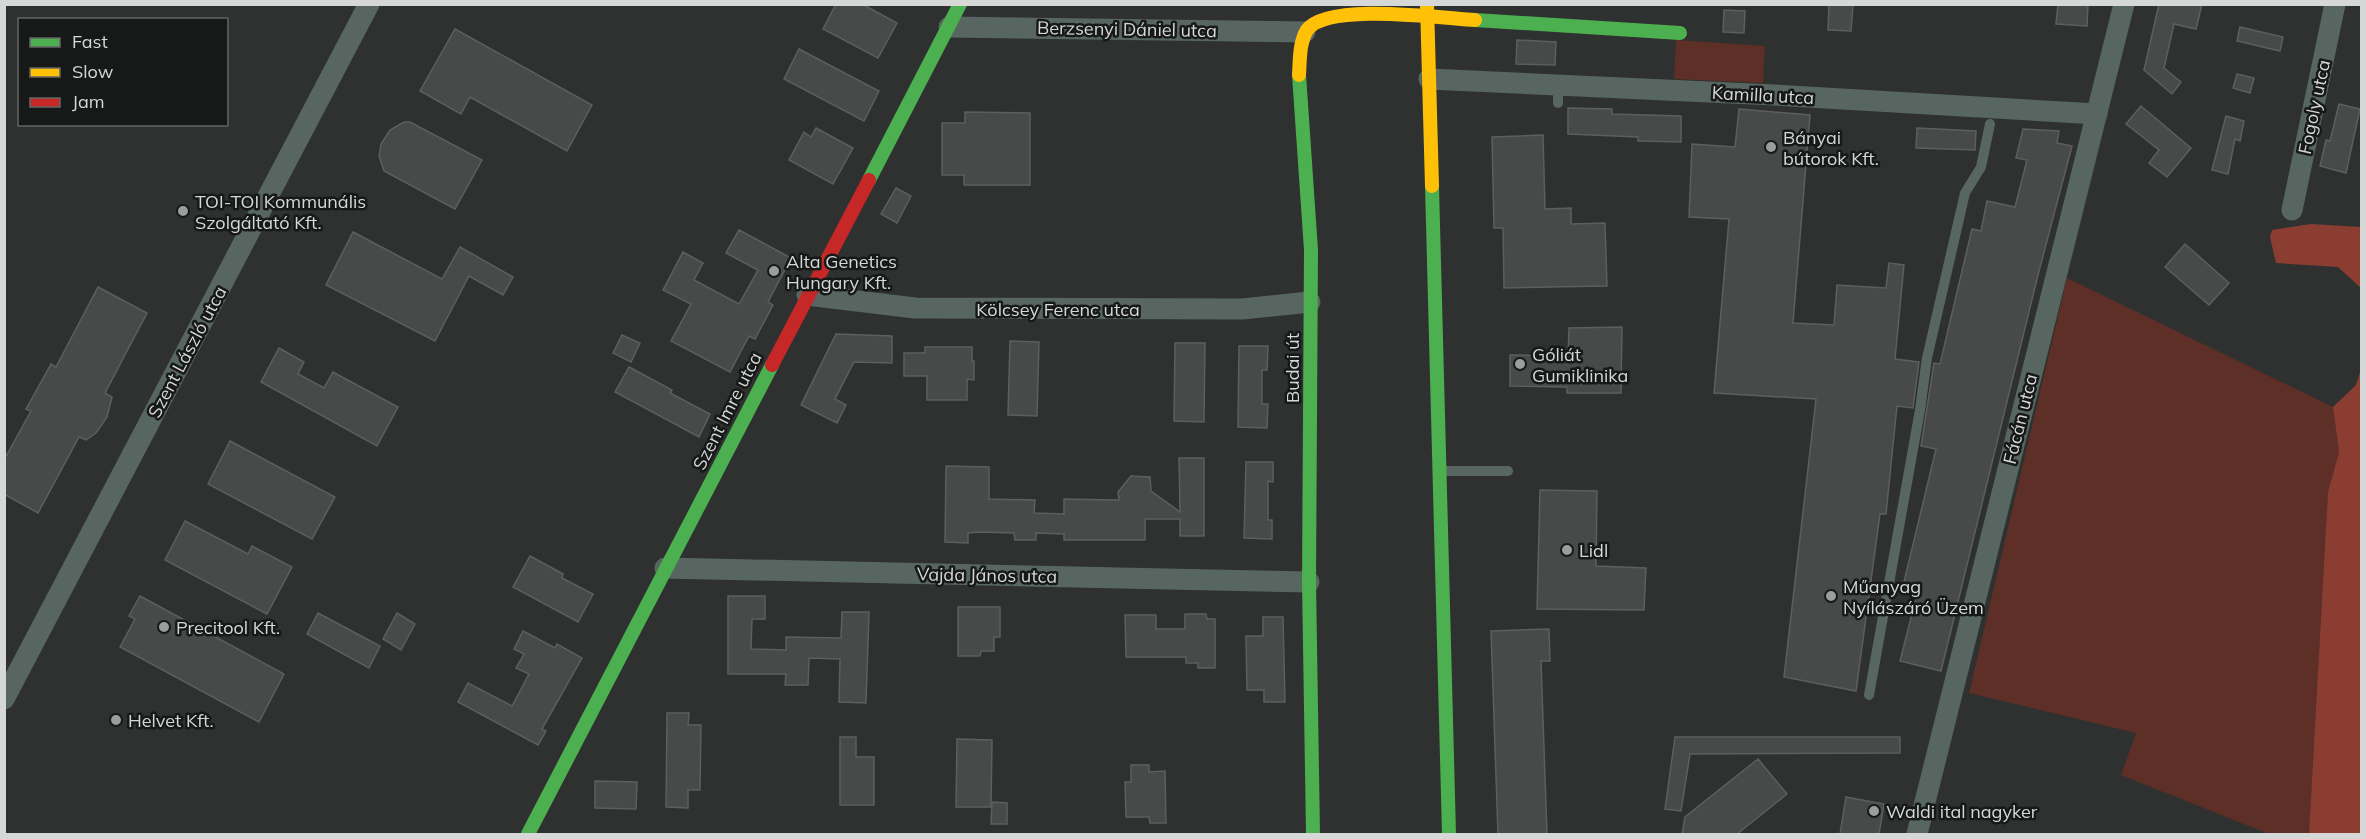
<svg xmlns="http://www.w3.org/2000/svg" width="2366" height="839" font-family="Mulish,sans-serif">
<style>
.green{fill:#5e2f27}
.forest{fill:#8b3d31}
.building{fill:#474a49;stroke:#5d5f5f;stroke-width:1.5}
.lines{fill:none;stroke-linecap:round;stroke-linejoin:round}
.lane{stroke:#586661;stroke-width:10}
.street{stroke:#586661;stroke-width:21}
.fast{stroke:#4caf50;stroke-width:14}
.slow{stroke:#ffc107;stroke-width:14}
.jam{stroke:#c62828;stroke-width:14}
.poi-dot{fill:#9b9e9d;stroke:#171918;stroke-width:2}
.labels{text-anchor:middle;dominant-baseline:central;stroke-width:5;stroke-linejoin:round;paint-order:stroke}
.street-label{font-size:18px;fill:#d5d8d7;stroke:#171918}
.poi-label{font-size:18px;fill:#d5d8d7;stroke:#171918;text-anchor:start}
</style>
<rect width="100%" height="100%" fill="#2e3130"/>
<g class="green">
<polygon points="1676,40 1765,46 1763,83 1674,79"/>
<polygon points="2067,278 2333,407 2339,452 2328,492 2309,834 2269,834 2121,775 2136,733 1969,693"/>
</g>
<g class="forest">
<polygon points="2311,224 2361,227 2361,288 2338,267 2276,263 2270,237 2272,230"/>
<polygon points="2361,369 2361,834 2309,834 2328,492 2339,452 2333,407 2356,385"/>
</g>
<g class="building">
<polygon points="836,4 862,4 897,23 878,58 823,29"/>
<polygon points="1829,4 1853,4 1851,31 1828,30"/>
<polygon points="2058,4 2088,4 2087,26 2056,24"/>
<polygon points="2159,4 2202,4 2196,29 2174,24 2164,68 2181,82 2172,94 2144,70"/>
<polygon points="1724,10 1745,11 1744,33 1723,32"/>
<polygon points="2240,27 2283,37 2280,51 2237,41"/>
<polygon points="455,29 592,105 567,151 470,97 461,114 420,91"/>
<polygon points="1517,40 1556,42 1555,65 1516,64"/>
<polygon points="799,49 879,91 864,121 784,79"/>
<polygon points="2237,74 2254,78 2250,93 2233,88"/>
<polygon points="2339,104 2360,109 2346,173 2320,166 2326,140 2330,141"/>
<polygon points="2141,106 2191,148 2167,177 2149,163 2159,150 2126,124"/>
<polygon points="1568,108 1612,109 1612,114 1681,116 1681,142 1638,141 1638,137 1568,134"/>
<polygon points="1739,109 1810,115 1793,323 1834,325 1837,285 1886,288 1889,263 1904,265 1895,359 1919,362 1913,408 1897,406 1886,514 1880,514 1856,691 1784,677 1816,399 1714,393 1729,219 1689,217 1692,144 1735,147"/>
<polygon points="965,112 1030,113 1030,185 964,185 964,175 942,175 942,123 965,123"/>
<polygon points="2226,116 2244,121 2240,141 2235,139 2228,174 2212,170"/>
<polygon points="404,122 410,122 482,160 455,209 384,171 379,156 381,144 390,130"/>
<polygon points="816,128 853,148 833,184 789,160 804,132 811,137"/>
<polygon points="1917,128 1976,131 1975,150 1916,148"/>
<polygon points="2023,129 2059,131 2057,143 2072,146 2038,275 1941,671 1900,661 1917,594 1902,590 1936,449 1921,446 1934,363 1940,364 1972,229 1981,231 1987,201 2015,207 2027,160 2016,158"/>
<polygon points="1543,135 1545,209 1571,208 1571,224 1605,223 1607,286 1504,288 1503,228 1494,228 1492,137"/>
<polygon points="896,188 911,196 897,223 881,214"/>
<polygon points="739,230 791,258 768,302 773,305 755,339 749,336 730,372 671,341 691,304 663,290 683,252 703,263 694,280 739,304 758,270 726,253"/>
<polygon points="353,232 442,279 460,247 513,277 503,295 469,276 435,341 326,285"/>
<polygon points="2185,244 2229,283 2209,305 2165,267"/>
<polygon points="98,287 147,313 105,393 112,397 107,417 96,433 86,440 79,437 38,513 4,494 4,460 31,411 26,409 51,364 56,367"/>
<polygon points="1622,327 1621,393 1567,393 1567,387 1510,386 1510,355 1568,356 1569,328"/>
<polygon points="836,334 892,336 892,363 854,362 835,399 846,405 837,423 801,405"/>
<polygon points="622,335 640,343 631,362 613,353"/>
<polygon points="1010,341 1039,342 1037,416 1008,415"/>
<polygon points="1175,343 1205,343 1204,422 1174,421"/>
<polygon points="1239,346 1268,346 1267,370 1262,370 1262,404 1268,404 1267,428 1238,427"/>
<polygon points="925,347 972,347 972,361 974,361 974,380 967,379 967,400 927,400 927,376 904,376 904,353 925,353"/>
<polygon points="279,348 304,362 298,374 324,388 333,372 398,407 377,446 261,382"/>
<polygon points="629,367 672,390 670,393 710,414 699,437 615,392"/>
<polygon points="230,441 335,497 312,539 208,484"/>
<polygon points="1179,458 1204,458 1204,536 1180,536 1180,519 1145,519 1145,540 1064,540 1064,534 1036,533 1036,540 1015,540 1014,533 981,532 968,533 968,543 945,542 946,466 989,467 989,499 1035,500 1034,513 1064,514 1064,499 1119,500 1118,492 1131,476 1150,477 1151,491 1180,512"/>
<polygon points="1246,462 1273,462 1273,482 1268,481 1268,520 1272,520 1272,539 1244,538"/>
<polygon points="1540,490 1597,491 1596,566 1646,568 1644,610 1537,609"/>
<polygon points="185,521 248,554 252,546 292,567 267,614 165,560"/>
<polygon points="530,556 563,574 562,578 593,594 578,622 513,587"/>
<polygon points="140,596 284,674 259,722 120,647 135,619 129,616"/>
<polygon points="728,596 765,596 765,619 752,619 751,649 786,650 786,637 841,638 842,612 869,612 866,703 839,702 840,659 809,658 808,685 785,685 786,674 728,674"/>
<polygon points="958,607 1000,607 1000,637 994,637 994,651 981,651 980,656 958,656"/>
<polygon points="318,613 380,646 369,668 307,634"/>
<polygon points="397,613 415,624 401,650 383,639"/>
<polygon points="1185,614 1206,614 1207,619 1215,619 1215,668 1198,668 1198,663 1186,663 1186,657 1126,657 1125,615 1156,615 1156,629 1185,629"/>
<polygon points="1263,617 1283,617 1285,702 1264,702 1264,690 1247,690 1246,636 1263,636"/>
<polygon points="1549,629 1550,661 1541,661 1547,834 1498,834 1491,631"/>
<polygon points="523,631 555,648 557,644 582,658 542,729 546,731 538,745 458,702 468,683 512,706 529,674 516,668 524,654 514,649"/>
<polygon points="667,713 689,713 688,725 701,725 700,790 688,790 688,808 666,807"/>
<polygon points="840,737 856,737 856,757 874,757 874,805 840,805"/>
<polygon points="1675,737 1900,737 1900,753 1690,754 1681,811 1665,809"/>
<polygon points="957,739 992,740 991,807 956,807"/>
<polygon points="1758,759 1787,794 1737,834 1682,834 1685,817"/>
<polygon points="1131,765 1149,765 1149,772 1165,771 1166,823 1150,823 1149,817 1126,817 1125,782 1131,782"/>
<polygon points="595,781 637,782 636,809 595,808"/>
<polygon points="1846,797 1884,804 1879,834 1840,834"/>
<polygon points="992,802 1007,803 1007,824 991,824"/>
</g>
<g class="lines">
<g class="lane">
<polyline points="1558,103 1558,85"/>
<polyline points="1442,471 1508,471"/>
<polyline points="1869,695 1920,410 1927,358 1965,193 1981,167 1990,124"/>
</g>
<g class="street">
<polyline points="949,27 1305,32"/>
<polyline points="1429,79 1774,95 2097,114"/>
<polyline points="2292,210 2335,4"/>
<polyline points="807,295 915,308 1242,309 1310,302"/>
<polyline points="665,568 1309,582"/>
<polyline points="4,699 369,4"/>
<polyline points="1917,834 2124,4"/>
</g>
<g class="fast">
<polyline points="1475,20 1680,33"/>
<polyline points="1299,75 1311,250 1309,582 1313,834"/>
<polyline points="869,180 960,4"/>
<polyline points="1432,186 1449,834"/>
<polyline points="528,834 772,365"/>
</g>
<g class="slow">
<polyline points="1427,4 1432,186"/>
<path d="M 1299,75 C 1300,61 1299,43 1307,30 C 1327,2 1441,18 1475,20"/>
</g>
<polyline class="jam" points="772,365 869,180"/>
</g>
<g class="poi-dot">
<circle cx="1771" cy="147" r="6"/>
<circle cx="183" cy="211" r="6"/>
<circle cx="774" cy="271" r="6"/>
<circle cx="1520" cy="364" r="6"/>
<circle cx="1567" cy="550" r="6"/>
<circle cx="1831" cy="596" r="6"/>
<circle cx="164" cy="627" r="6"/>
<circle cx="116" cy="720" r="6"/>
<circle cx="1874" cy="811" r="6"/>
</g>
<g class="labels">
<g class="street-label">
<text transform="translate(1127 29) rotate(1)">Berzsenyi Dániel utca</text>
<text transform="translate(1763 95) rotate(3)">Kamilla utca</text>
<text transform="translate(2314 107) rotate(-78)">Fogoly utca</text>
<text x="1058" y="309">Kölcsey Ferenc utca</text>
<text transform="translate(187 352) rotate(-62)">Szent László utca</text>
<text transform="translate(1292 368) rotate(-90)">Budai út</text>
<text transform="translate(727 411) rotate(-63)">Szent Imre utca</text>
<text transform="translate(2020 419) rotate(-76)">Fácán utca</text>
<text transform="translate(987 575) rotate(1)">Vajda János utca</text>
</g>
<g class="poi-label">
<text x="1783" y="137">Bányai<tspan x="1783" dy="21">bútorok Kft.</tspan></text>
<text x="195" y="201">TOI-TOI Kommunális<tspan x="195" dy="21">Szolgáltató Kft.</tspan></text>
<text x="786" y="261">Alta Genetics<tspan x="786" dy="21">Hungary Kft.</tspan></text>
<text x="1532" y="354">Góliát<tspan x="1532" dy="21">Gumiklinika</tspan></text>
<text x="1579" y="550">Lidl</text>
<text x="1843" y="586">Műanyag<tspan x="1843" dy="21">Nyílászáró Üzem</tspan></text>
<text x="176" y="627">Precitool Kft.</text>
<text x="128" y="720">Helvet Kft.</text>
<text x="1886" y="811">Waldi ital nagyker</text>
</g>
</g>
<rect width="2366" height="839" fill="none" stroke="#d5d8d7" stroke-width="12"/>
<rect x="18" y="18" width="210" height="108" fill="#171918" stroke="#636564" stroke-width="1.5"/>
<rect x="30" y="38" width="30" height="9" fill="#4caf50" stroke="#636564" stroke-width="1.5"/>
<text x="72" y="48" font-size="18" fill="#d5d8d7">Fast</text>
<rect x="30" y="68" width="30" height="9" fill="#ffc107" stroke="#636564" stroke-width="1.5"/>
<text x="72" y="78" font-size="18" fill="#d5d8d7">Slow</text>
<rect x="30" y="98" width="30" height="9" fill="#c62828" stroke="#636564" stroke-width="1.5"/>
<text x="72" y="108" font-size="18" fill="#d5d8d7">Jam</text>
</svg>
